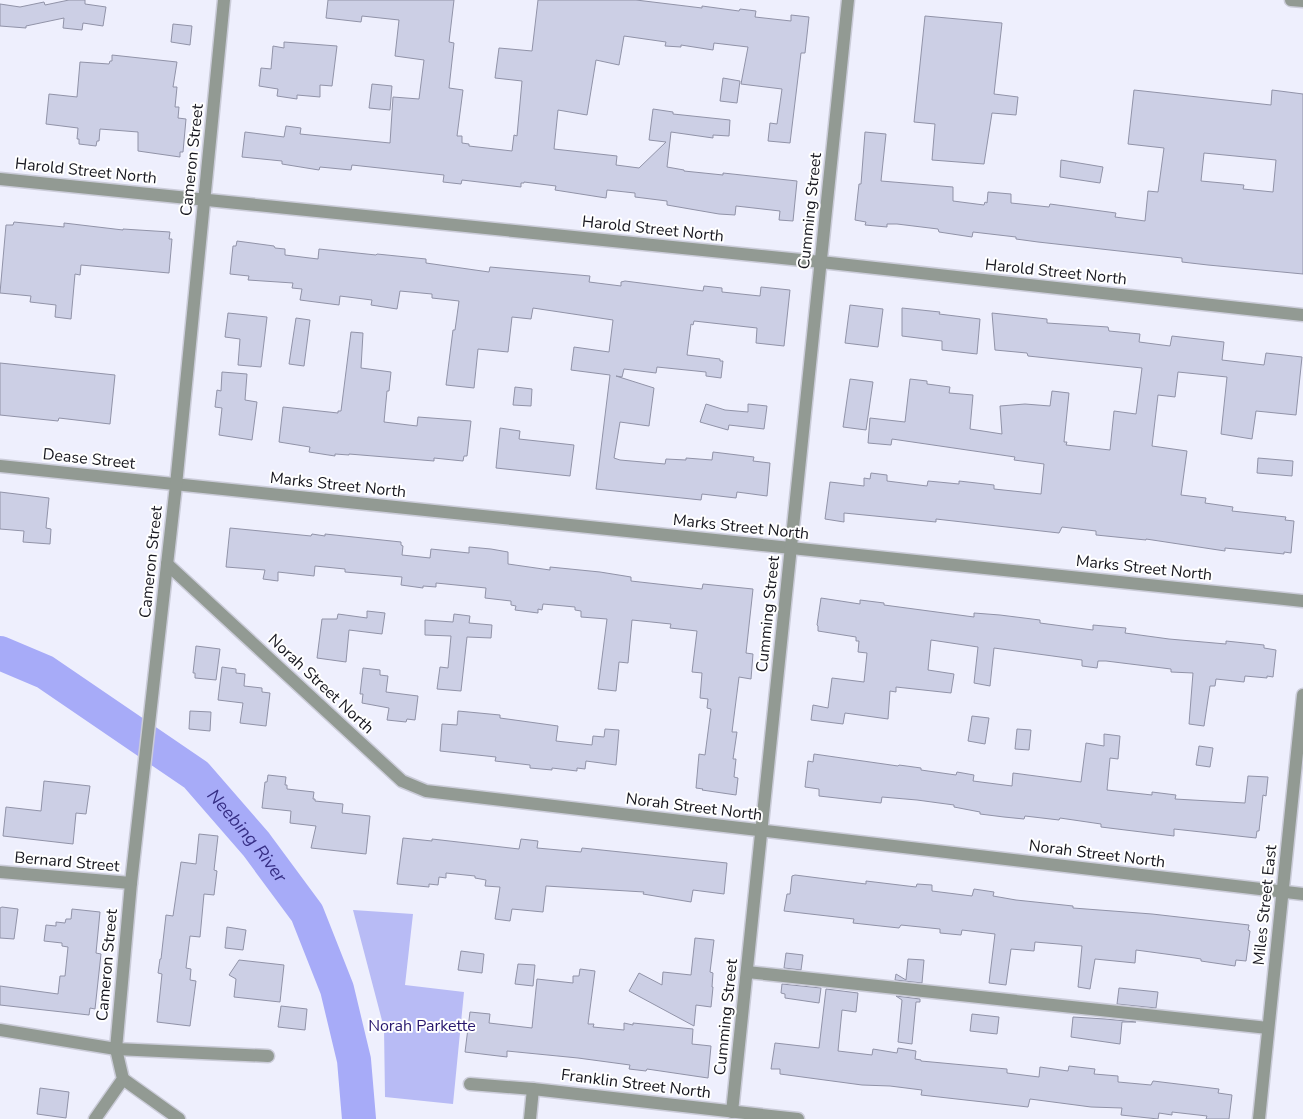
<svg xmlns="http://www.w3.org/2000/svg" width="1303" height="1119" font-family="'Nunito Sans',sans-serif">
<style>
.green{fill:#b8bbf5}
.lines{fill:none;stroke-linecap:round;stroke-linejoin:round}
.river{stroke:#a7abf8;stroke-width:34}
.building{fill:#cccfe5;stroke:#9193a8;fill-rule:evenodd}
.minor-casing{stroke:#cbccd9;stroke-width:15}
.minor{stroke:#929a93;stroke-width:12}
.labels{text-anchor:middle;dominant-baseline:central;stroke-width:4;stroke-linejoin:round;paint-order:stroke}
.street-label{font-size:16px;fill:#16161e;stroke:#fff}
.park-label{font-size:16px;fill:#26166d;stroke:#fff}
.water-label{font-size:18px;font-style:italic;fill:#362e84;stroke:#fff}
</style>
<rect width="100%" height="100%" fill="#eeeffd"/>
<polygon class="green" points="353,910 413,914 405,985 464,992 453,1104 385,1097 384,1028"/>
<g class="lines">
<path class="river" id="s1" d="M 0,653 L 45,672 L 196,775 L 256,844 L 307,913 L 337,989 L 354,1060 L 359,1119"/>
</g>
<g class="building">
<polygon points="69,0 85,0 85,4 106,7 103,26 83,23 82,30 63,28 64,18 26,26 26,28 0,26 0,4 20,7 44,2 45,5"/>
<polygon points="328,0 454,0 449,42 454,43 449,88 463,90 457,136 462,136 462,143 469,144 469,146 512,151 514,135 517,136 522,81 495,78 499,48 532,51 538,0 636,0 702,8 702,6 739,11 740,9 756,11 755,17 791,21 791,15 809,17 805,53 801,53 790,143 768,141 770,123 777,124 782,89 741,84 748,47 714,43 713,50 681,45 681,47 665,46 666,42 624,36 619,65 596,60 587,115 558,110 554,149 617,156 616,165 639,168 666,142 649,140 653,109 673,112 673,114 730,120 729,136 713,135 713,138 671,132 667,167 684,170 684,171 723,175 723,173 797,181 793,221 779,220 780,211 736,206 735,215 719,214 667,205 667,201 635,197 635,193 607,190 606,198 555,190 556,186 524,182 524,183 521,183 521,187 462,180 461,184 443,182 444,175 352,165 351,170 320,167 319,170 282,164 282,161 242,157 245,132 284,137 286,126 301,128 300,134 390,143 393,97 419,99 424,60 395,56 399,20 362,16 361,22 326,18"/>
<polygon points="925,16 1002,23 994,94 1018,97 1016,115 992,113 984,164 932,160 935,124 914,122"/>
<polygon points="173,24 192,26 190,45 171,42"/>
<polygon points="284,42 337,46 332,86 320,85 320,97 297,95 297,99 277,96 278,89 259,86 261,68 271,69 273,46 284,48"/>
<polygon points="112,55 177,62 173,87 177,87 175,107 179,107 178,118 186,119 183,152 180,152 180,157 138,151 138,132 100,129 99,141 97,141 96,146 79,144 79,139 77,139 78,128 46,124 49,94 77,97 80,62 109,64 110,61 112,61"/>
<polygon points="723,78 740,81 737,103 720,101"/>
<polygon points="372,84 392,86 390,110 369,108"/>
<path d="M 1134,90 L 1271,105 L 1272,90 L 1303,94 L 1303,274 L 1208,265 L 1182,262 L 1182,258 L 1038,242 L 1016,239 L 1016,237 L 973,232 L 972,237 L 939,232 L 938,229 L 897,224 L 887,224 L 887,227 L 865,225 L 866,222 L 855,220 L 859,184 L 861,184 L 865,132 L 886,134 L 881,181 L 953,187 L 953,201 L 984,205 L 985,202 L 987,203 L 988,192 L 1011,194 L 1011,203 L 1049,207 L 1050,204 L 1116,213 L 1115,217 L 1145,221 L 1148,191 L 1158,192 L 1164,148 L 1128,144 ZM 1204,153 L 1276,160 L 1273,192 L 1243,189 L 1244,185 L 1201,181 Z"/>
<polygon points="1061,160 1103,167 1100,183 1060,177"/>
<polygon points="14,222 64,227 64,223 123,230 123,229 170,232 169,239 172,239 169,273 81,265 80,275 75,274 71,319 55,317 56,305 30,302 31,296 0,293 6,225 13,225"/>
<polygon points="237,241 274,246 275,248 285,249 285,255 318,259 319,249 376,255 377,254 426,259 426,263 489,272 490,267 590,276 589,282 621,286 621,282 625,281 703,291 704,286 722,288 722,292 760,296 761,287 790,290 784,346 756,343 757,328 694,321 693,325 691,324 687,355 720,359 720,361 723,361 721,378 706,376 706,372 657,367 656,373 624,369 622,377 616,376 654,388 649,426 620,422 614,458 620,460 665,464 666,459 686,460 686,458 712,460 713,452 754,457 753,461 770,463 767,496 737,492 736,498 702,494 701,500 596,489 610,375 571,370 574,347 609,352 613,320 533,308 531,319 512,317 508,352 478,349 474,388 446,385 453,330 455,330 459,301 432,298 432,294 400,291 397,309 371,305 372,300 340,296 339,305 300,300 302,289 292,288 293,283 248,280 249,276 230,274 233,246 236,246"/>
<polygon points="850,305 883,309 878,347 845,343"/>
<polygon points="902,308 940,312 939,314 980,319 977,354 942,350 942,341 902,336"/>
<polygon points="228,313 267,317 261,367 238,365 240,339 225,337"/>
<polygon points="992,313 1047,319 1047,323 1108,327 1109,331 1140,334 1139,342 1170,346 1172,336 1224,342 1222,360 1264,365 1266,353 1302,357 1296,415 1256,411 1252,439 1221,434 1227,377 1178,372 1175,397 1158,395 1152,446 1187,451 1181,495 1206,498 1205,503 1233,507 1232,511 1286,517 1285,520 1294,521 1291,553 1284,552 1284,554 1225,548 1225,551 1146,539 1146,540 1096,535 1096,531 1062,527 1059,533 936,519 936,522 844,513 844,522 825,519 830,482 864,486 864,478 870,479 871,473 887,475 887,481 927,486 928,481 959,484 959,481 994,485 994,489 1041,494 1044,464 1014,460 1015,457 892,439 891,445 868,443 870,418 905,422 910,379 927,381 927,384 950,387 949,393 973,395 970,429 1002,434 1000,406 1025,404 1050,406 1052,391 1069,393 1064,442 1067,442 1066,445 1110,450 1114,411 1136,414 1142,368 1028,356 1027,353 995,350"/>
<polygon points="296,318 310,320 304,366 289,364"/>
<polygon points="351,332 363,333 361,368 391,372 389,391 387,391 384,422 417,426 418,417 471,421 467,456 464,456 463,461 434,458 434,461 349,454 349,455 335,454 335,456 309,452 310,447 279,442 283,407 338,413 338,411 341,411"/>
<polygon points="0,363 115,375 110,424 59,418 58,421 0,415"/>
<polygon points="222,372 247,374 245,400 257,402 252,440 219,435 222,408 215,407 217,390 221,391"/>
<polygon points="850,379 873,382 866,430 843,427"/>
<polygon points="515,387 532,389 531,406 513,405"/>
<polygon points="706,404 725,410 748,412 748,404 767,406 764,429 729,425 728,430 700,422"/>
<polygon points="500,428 520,431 519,439 574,445 570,476 496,468"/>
<polygon points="1258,458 1293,461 1292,476 1257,473"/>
<polygon points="0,492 49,498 46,528 51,529 50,544 23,542 24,531 0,529"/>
<polygon points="230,528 311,536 312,534 325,536 325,534 401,542 401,545 403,546 402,555 430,558 431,549 469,553 469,547 491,549 508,552 508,564 550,570 550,567 600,572 631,577 631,581 702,589 703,584 753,589 746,653 753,654 751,679 739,677 732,732 737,732 733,759 736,759 734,777 738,778 736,795 702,790 703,789 696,788 699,754 705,755 711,709 707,708 708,699 700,698 702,673 692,672 697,631 670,628 671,624 632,620 628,663 619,662 616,691 598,689 607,619 581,617 581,611 575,610 575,607 543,604 542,610 538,609 538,613 515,610 516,606 511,605 511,601 485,598 486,588 436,583 436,587 423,586 423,588 401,585 402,577 345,572 345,569 315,566 314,576 278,572 278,581 263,579 265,570 226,567"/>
<polygon points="821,598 860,604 860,600 884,603 884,605 974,617 974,613 1000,615 1040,620 1040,623 1085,629 1093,630 1093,625 1126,628 1125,633 1169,639 1226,644 1226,641 1264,645 1264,648 1276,650 1273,677 1267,676 1267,678 1245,676 1244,682 1216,679 1215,686 1210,686 1204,726 1189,724 1193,673 1171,672 1171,669 1106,661 1098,661 1097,668 1082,666 1082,660 994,648 990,686 974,683 978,647 931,640 928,670 954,674 951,693 896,687 896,692 890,691 888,719 845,713 843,724 811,720 813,705 828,708 832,678 864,682 867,653 858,652 859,641 856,641 856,637 818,631 818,626 817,625"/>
<polygon points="367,611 385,613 382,634 349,630 346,662 317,658 322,619 337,619 338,614 367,618"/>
<polygon points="454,614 470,616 469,623 492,625 491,638 467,637 461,691 437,689 440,667 448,668 451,636 425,635 425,620 453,622"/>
<polygon points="196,646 220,649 216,680 195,678 195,673 193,673"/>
<polygon points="222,667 236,669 236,673 245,674 244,686 262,688 262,692 270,693 266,726 240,723 243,703 218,700"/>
<polygon points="363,668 380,670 380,675 388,676 386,692 418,696 415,720 407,719 406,722 387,720 389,708 362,703 363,694 360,694"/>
<polygon points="190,711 211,712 210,731 189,729"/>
<polygon points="458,711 500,715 500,718 558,726 556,741 592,745 593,736 604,737 605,729 619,730 616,765 586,761 585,769 577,768 577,771 552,768 552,770 530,768 530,765 495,761 496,757 440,751 442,724 457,725"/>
<polygon points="972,716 989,718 985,744 968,741"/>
<polygon points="1017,729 1031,730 1029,750 1015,749"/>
<polygon points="1104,734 1120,736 1118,759 1110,758 1107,790 1152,795 1152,792 1176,795 1175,799 1245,803 1248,776 1268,777 1266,796 1263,795 1259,831 1257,831 1256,838 1174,829 1174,836 1101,827 1101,824 1060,818 1059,820 1025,816 1024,819 1004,817 980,814 980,812 954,807 954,805 917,800 882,797 881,803 819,796 819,789 805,787 808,761 813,762 814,754 898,766 899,765 921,768 921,770 956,775 957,772 974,775 973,781 1012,786 1013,773 1081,782 1086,743 1104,746"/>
<polygon points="1199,746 1213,748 1210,767 1196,765"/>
<polygon points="268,775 286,777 285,785 287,785 287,789 314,792 313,799 315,799 315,801 343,804 342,813 370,816 366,854 311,848 316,826 290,823 291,811 262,808 265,782 267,782"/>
<polygon points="44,781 90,786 86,814 76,813 73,844 3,836 6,807 41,811"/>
<polygon points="199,834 218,836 214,870 217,871 214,895 204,894 200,937 190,936 186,968 191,969 190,980 196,981 190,1026 157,1022 162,974 158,973 160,959 161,959 166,915 173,916 181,862 196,864"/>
<polygon points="403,838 432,841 432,839 519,849 521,839 538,841 537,848 581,852 582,848 727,863 724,894 693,890 691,902 643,894 644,892 546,886 543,912 512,909 510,921 495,919 500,887 485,886 486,880 475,878 475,876 446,873 446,878 439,877 438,885 429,884 429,887 397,884"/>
<polygon points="795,875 866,884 866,881 916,887 917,884 932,885 932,891 972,896 974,889 994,892 993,896 1016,900 1073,906 1073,908 1152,914 1249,925 1248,930 1250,931 1246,961 1236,960 1235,966 1201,961 1201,959 1195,958 1136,950 1135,963 1095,959 1090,989 1078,987 1082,946 1035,942 1034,951 1011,949 1006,985 989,983 995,934 962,930 961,935 940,933 940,929 901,925 899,928 853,923 854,919 784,911 787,894 790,894 792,876"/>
<polygon points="2,907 18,909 14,939 0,938 0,908"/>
<polygon points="72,909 100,912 96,953 101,954 95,1009 90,1008 89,1015 0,1005 0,986 58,994 60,976 65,976 68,947 62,946 62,943 44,941 46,925 56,926 56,922 65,923 66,919 71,919"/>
<polygon points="227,927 246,930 243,950 225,948"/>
<polygon points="695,938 714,940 710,972 713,973 712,987 713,987 711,1007 696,1005 694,1026 629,991 639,973 662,985 663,972 691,975"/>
<polygon points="461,951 484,954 482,973 458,970"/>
<polygon points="786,953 803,955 801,970 784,968"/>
<polygon points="908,959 924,960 922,983 895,980 896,974 906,980"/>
<polygon points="239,960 284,965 280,1002 234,997 236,979 229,975"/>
<polygon points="518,964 535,965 533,986 515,984"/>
<polygon points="580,969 595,971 588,1024 594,1024 593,1027 624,1030 624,1023 633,1025 633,1023 693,1029 692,1044 711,1046 708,1078 647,1069 646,1071 629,1069 630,1065 578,1058 507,1051 507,1057 465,1052 470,1012 490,1014 489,1023 532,1028 537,979 573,983 573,976 579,976"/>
<polygon points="782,984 821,988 819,1003 785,998 785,994 781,993"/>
<polygon points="1119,988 1158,992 1156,1008 1117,1004"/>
<polygon points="826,989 858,993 856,1012 842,1010 838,1051 872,1055 873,1049 897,1053 898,1048 916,1051 915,1059 921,1060 921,1061 1007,1069 1007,1073 1039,1077 1040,1067 1068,1071 1069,1066 1095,1069 1094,1074 1118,1076 1118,1082 1151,1085 1153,1081 1219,1089 1218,1093 1232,1095 1229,1119 1206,1119 1207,1116 1172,1112 1172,1115 1159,1113 1158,1119 1121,1115 1122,1108 1091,1107 1030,1099 1028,1107 921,1095 922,1090 890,1086 862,1085 780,1074 780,1069 771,1069 775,1043 819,1048"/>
<polygon points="896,996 920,999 920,1002 916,1002 912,1044 898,1042 902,1000"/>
<polygon points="281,1006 307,1009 305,1030 278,1027"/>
<polygon points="972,1014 999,1017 997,1034 970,1031"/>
<polygon points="1073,1017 1105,1019 1136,1022 1122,1022 1120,1044 1071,1037"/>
<polygon points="40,1088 69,1092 66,1118 37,1114"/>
</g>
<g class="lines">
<g class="minor-casing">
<g id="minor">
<polyline points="1291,0 1303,1"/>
<polyline points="0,179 821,262 1303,315"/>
<polyline points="0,466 1303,601"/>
<polyline points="167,564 402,781 426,791 1303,894"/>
<polyline points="0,872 131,883"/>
<polyline points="747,972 1268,1028"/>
<polyline points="0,1030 116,1049 268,1056"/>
<polyline points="123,1079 179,1119"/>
<polyline points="470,1084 533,1089 798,1119"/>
<polyline points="732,1112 848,0"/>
<polyline points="95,1119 123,1079 116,1049 131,883 176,485 224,0"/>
<polyline points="530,1119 533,1089"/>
<polyline points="1259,1119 1303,695"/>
</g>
</g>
<use href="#minor" class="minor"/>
</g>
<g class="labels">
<g class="street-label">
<text transform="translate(192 160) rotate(-84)">Cameron Street</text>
<text transform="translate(86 171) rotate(6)">Harold Street North</text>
<text transform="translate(810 211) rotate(-84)">Cumming Street</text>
<text transform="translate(653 229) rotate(6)">Harold Street North</text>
<text transform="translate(1056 272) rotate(6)">Harold Street North</text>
<text transform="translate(89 459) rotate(6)">Dease Street</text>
<text transform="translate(338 485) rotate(6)">Marks Street North</text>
<text transform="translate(741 527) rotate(6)">Marks Street North</text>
<text transform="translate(151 562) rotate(-84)">Cameron Street</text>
<text transform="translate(1144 568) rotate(6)">Marks Street North</text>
<text transform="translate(768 614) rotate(-84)">Cumming Street</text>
<text transform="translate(321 684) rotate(43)">Norah Street North</text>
<text transform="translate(694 807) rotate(7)">Norah Street North</text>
<text transform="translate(1097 854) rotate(7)">Norah Street North</text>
<text transform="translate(67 862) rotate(5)">Bernard Street</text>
<text transform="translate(1265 905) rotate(-84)">Miles Street East</text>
<text transform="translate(107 965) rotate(-85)">Cameron Street</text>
<text transform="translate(726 1017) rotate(-84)">Cumming Street</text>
<text transform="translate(636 1084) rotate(7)">Franklin Street North</text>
</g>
<g class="park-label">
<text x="422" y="1026">Norah Parkette</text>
</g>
<g class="water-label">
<text stroke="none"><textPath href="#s1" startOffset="311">Neebing River</textPath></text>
</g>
</g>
</svg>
